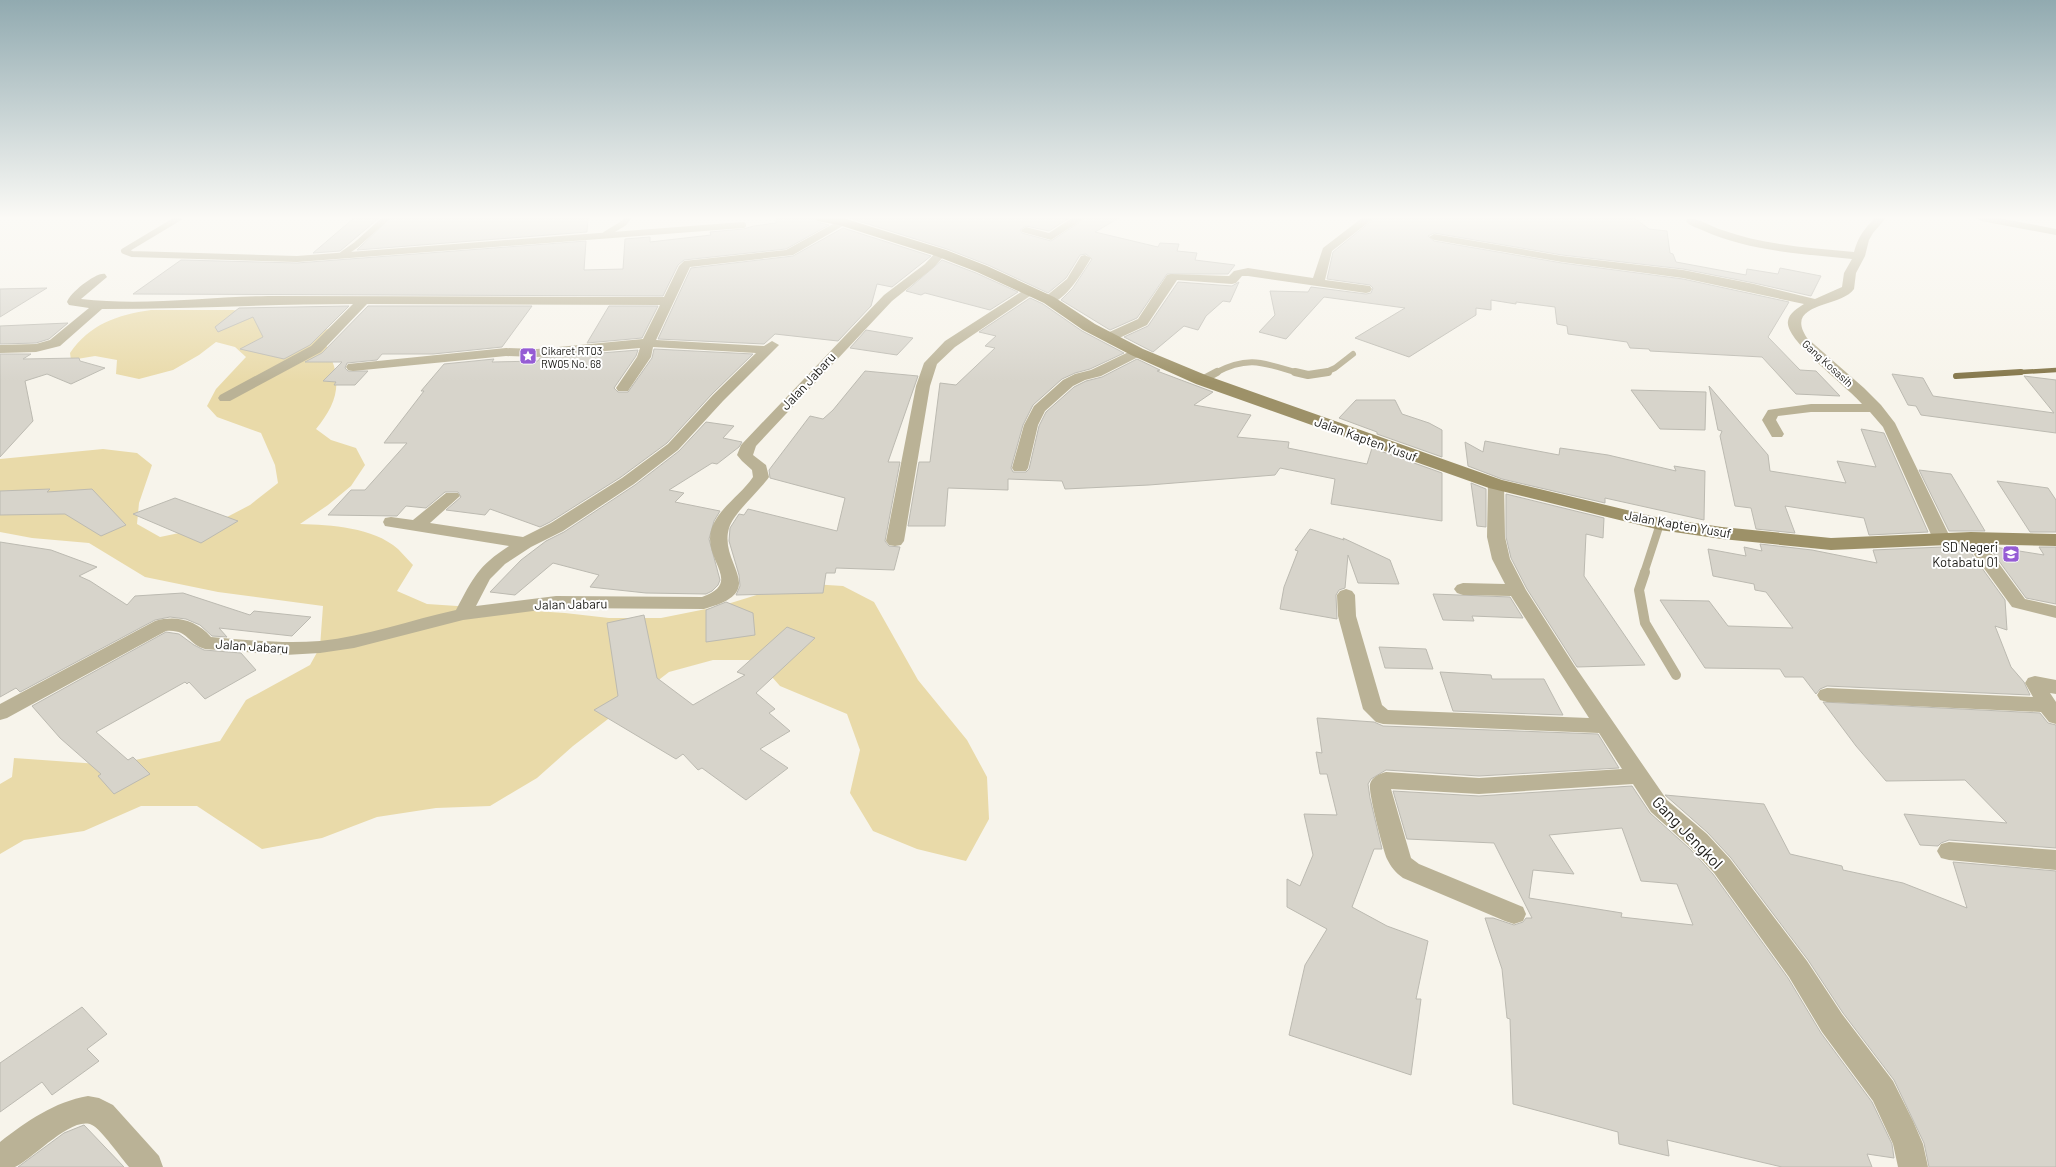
<svg xmlns="http://www.w3.org/2000/svg" width="2056" height="1167" font-family="Barlow,sans-serif">
<style>
.green{fill:#e9daa9}
.lines{fill:none;stroke-linecap:round;stroke-linejoin:round}
.stream-far1{stroke:#837548;stroke-width:4.5}
.stream{stroke:#837548;stroke-width:6}
.building{fill:#d7d4cb;stroke:#bcbab1;fill-rule:evenodd}
.service-far2{stroke:#bab296;stroke-width:6}
.service-far1{stroke:#bab296;stroke-width:8}
.service{stroke:#bab296;stroke-width:10}
.minor{fill:#bab296;fill-rule:evenodd}
.secondary{fill:#9d9168;fill-rule:evenodd}
.labels{text-anchor:middle;dominant-baseline:central;stroke-width:4;stroke-linejoin:round;paint-order:stroke}
.far-poi-label{font-size:11px;fill:#1b1a16;stroke:#fff;text-anchor:start}
.far-street-label{font-size:11px;fill:#1b1a16;stroke:#fff}
.street-label{font-size:13px;fill:#1b1a16;stroke:#fff}
.poi-label{font-size:13px;fill:#1b1a16;stroke:#fff;text-anchor:end}
.near-street-label{font-size:16px;fill:#1b1a16;stroke:#fff}
</style>
<rect width="100%" height="100%" fill="#f7f4eb"/>
<path class="green" d="M 151,310 L 233,310 L 254,313 L 312,333 L 332,328 C 322,350 328,347 334,366 C 341,392 332,409 316,429 L 331,440 L 356,448 L 365,465 L 351,486 L 328,505 L 300,524 C 331,525 373,527 398,549 C 403,554 408,560 413,565 L 397,591 L 427,604 L 565,613 L 609,618 L 661,618 L 721,606 L 796,583 L 843,586 L 874,602 L 918,680 L 967,740 L 987,777 L 989,819 L 966,861 L 917,849 L 873,831 L 850,793 L 860,750 L 847,714 L 780,686 L 757,660 L 713,660 L 669,672 L 573,746 L 537,778 L 490,806 L 436,808 L 377,817 L 322,838 L 262,849 L 197,806 L 141,806 L 84,831 L 24,840 L 0,854 L 0,784 L 12,777 L 14,758 L 113,765 L 220,741 L 246,700 L 310,665 L 320,647 L 323,606 L 218,592 L 145,577 L 89,543 L 32,538 L 0,532 L 0,459 L 103,449 L 137,453 L 152,465 L 139,503 L 137,524 L 160,537 L 208,527 L 250,505 L 278,483 L 275,465 L 261,433 L 217,417 L 207,406 L 216,389 L 246,357 L 235,347 L 216,342 L 199,355 L 173,370 L 139,379 L 116,374 L 117,360 L 95,356 L 71,360 L 70,353 C 90,324 117,315 151,310 Z"/>
<g class="lines">
<polyline class="stream-far1" points="2004,373 2056,370"/>
<polyline class="stream" points="1956,376 2021,372"/>
</g>
<g class="building">
<polygon points="354,218 379,218 340,251 313,253"/>
<polygon points="390,218 588,218 587,232 357,250"/>
<polygon points="777,218 815,218 817,222 829,225 786,249 684,260 678,265 663,296 133,294 181,260 297,263 586,241 584,270 623,269 625,239 650,237 650,242 711,235 710,232 743,229 754,226 776,223"/>
<polygon points="849,218 1069,218 1049,231 1026,226 1020,230 1022,233 1051,241 1086,218 1119,218 1095,232 1158,247 1160,243 1179,244 1177,251 1197,253 1195,260 1235,265 1228,274 1167,274 1137,318 1110,330 1061,300 1073,288 1092,259 1086,254 1080,255 1066,278 1048,293 988,265 947,249"/>
<polygon points="1375,218 1634,218 1649,229 1667,231 1670,253 1673,254 1676,262 1746,275 1747,269 1778,274 1780,268 1821,276 1811,296 1754,283 1683,269 1562,255 1434,233 1428,236 1434,241 1562,263 1683,279 1789,302 1768,337 1800,370 1816,371 1840,396 1796,394 1762,357 1650,351 1649,349 1630,348 1627,342 1568,334 1567,326 1557,324 1555,307 1516,302 1516,304 1491,300 1491,310 1476,308 1476,315 1409,357 1355,338 1405,308 1324,297 1286,339 1259,332 1275,315 1270,291 1308,292 1311,287 1366,294 1371,293 1373,288 1370,285 1327,279 1333,252"/>
<polygon points="843,228 931,256 892,287 877,284 871,306 838,341 775,334 764,344 658,339 691,268 793,256"/>
<polygon points="942,260 976,273 1018,292 990,310 925,293 921,295 906,291"/>
<polygon points="1178,282 1232,286 1239,282 1230,302 1223,301 1206,316 1198,330 1184,326 1153,352 1124,337 1148,326"/>
<polygon points="47,288 0,317 0,289"/>
<polygon points="1030,298 1043,304 1082,331 1124,353 1090,369 1075,373 1062,379 1033,405 1023,425 1011,468 1013,472 1026,472 1029,469 1039,426 1046,412 1074,387 1086,381 1102,377 1137,359 1160,370 1157,371 1213,392 1194,405 1251,415 1237,437 1289,442 1288,448 1367,464 1372,448 1442,473 1442,521 1331,504 1335,479 1280,468 1275,475 1149,485 1065,489 1062,481 1008,479 1008,490 948,488 945,526 908,526 919,462 930,462 940,383 956,385 995,348 985,346 996,336 979,332"/>
<polygon points="349,306 310,345 284,359 240,349 263,337 253,317 218,332 215,327 239,308"/>
<polygon points="368,306 532,306 502,347 433,354 382,354 377,360 347,363 345,368 348,371 368,371 355,385 334,385 336,382 323,381 342,362 305,362 322,353"/>
<polygon points="609,306 658,306 642,338 587,343"/>
<polygon points="68,323 49,339 36,343 0,344 0,326"/>
<polygon points="866,330 913,338 897,355 850,348"/>
<polygon points="654,349 753,354 712,394 667,443 621,477 550,522 540,527 490,509 485,515 446,510 461,497 458,492 445,492 426,508 406,506 397,516 328,515 351,490 365,490 407,443 384,443 424,391 421,391 444,364 494,359 492,362 538,361 540,358 638,350 636,356 614,388 618,392 628,392 652,358"/>
<polygon points="0,354 31,354 23,359 79,358 80,361 105,368 71,384 47,374 25,381 33,421 0,457"/>
<polygon points="865,371 918,376 888,462 900,462 885,541 889,546 900,547 894,570 836,568 835,573 826,573 823,593 736,595 740,586 739,575 729,541 730,528 739,514 744,515 748,509 837,531 845,498 770,478 769,470 810,416 823,419 833,410"/>
<polygon points="1892,374 1923,378 1933,396 2054,413 2024,376 2056,380 2056,433 1921,415 1916,406 1908,405"/>
<polygon points="1709,386 1768,455 1770,471 1846,483 1837,461 1876,467 1861,429 1884,433 1928,532 1869,535 1864,518 1785,506 1795,533 1756,529 1751,508 1735,506 1720,436 1722,431 1718,430"/>
<polygon points="1631,390 1706,392 1705,430 1660,429"/>
<polygon points="1356,400 1395,400 1402,414 1429,423 1442,430 1442,457 1377,434 1377,432 1339,418"/>
<polygon points="706,422 734,426 723,438 742,442 739,447 717,464 712,463 669,490 684,493 675,502 720,511 714,521 709,539 720,580 718,585 712,591 706,594 646,593 590,587 599,575 553,563 515,595 490,592 521,560 546,541 564,532 635,485 679,451"/>
<polygon points="1485,441 1559,455 1560,448 1608,455 1676,471 1674,466 1705,471 1704,520 1605,498 1605,503 1502,479 1468,466 1465,442 1483,452"/>
<polygon points="1919,470 1951,474 1985,531 1949,531"/>
<polygon points="1997,481 2048,488 2056,500 2056,532 2030,532"/>
<polygon points="1471,483 1486,489 1486,527 1477,526"/>
<polygon points="50,489 47,492 92,489 126,525 101,536 65,514 0,515 0,491"/>
<polygon points="1506,494 1604,518 1603,538 1586,534 1584,576 1645,665 1577,667 1527,589 1511,558 1506,537"/>
<polygon points="175,498 238,521 201,543 133,514"/>
<polygon points="1310,529 1344,540 1343,538 1390,560 1399,584 1358,583 1348,555 1345,588 1339,590 1336,595 1337,619 1280,609 1284,587 1298,551 1295,550"/>
<polygon points="0,542 51,550 97,567 79,576 90,581 127,605 135,596 183,593 250,615 254,611 311,617 292,636 219,628 227,637 212,636 200,625 186,619 170,617 155,620 20,692 16,688 0,697"/>
<polygon points="1760,544 1812,550 1877,563 1873,550 1966,546 2005,600 2007,630 1995,626 2011,667 2024,682 2030,695 1827,686 1820,689 1816,694 1803,677 1785,677 1780,669 1705,668 1660,600 1709,601 1728,626 1793,628 1766,592 1755,590 1754,584 1713,576 1708,549 1746,556 1744,547 1762,551"/>
<polygon points="1988,546 2044,555 2039,547 2056,547 2056,604 2026,598"/>
<polygon points="1433,594 1510,597 1523,618 1472,616 1474,621 1443,620"/>
<polygon points="726,602 753,613 755,635 706,642 706,610"/>
<polygon points="644,615 657,678 693,705 745,675 737,672 787,627 815,638 756,693 775,709 769,713 790,731 760,749 788,768 746,800 702,768 698,770 683,754 676,759 594,710 618,696 607,623"/>
<polygon points="166,632 179,634 194,645 204,650 241,653 256,670 205,699 189,682 187,684 185,682 96,732 128,760 133,757 150,774 114,794 98,776 101,774 60,738 32,706"/>
<polygon points="1379,647 1426,649 1433,669 1385,668"/>
<polygon points="1440,672 1491,675 1492,679 1544,679 1563,715 1453,711"/>
<polygon points="1823,702 2040,713 2048,723 2056,725 2056,848 1949,840 1941,843 1938,846 1920,845 1904,814 2007,823 1965,780 1886,781 1856,746"/>
<polygon points="1317,718 1374,722 1383,726 1598,734 1619,768 1479,776 1386,770 1371,779 1368,784 1370,798 1382,849 1374,849 1352,907 1387,926 1428,941 1416,999 1421,999 1411,1075 1289,1035 1305,965 1327,929 1287,907 1287,879 1300,886 1313,855 1304,814 1337,815 1327,774 1320,774 1316,752 1322,753"/>
<path d="M 1632,786 L 1650,813 L 1690,849 L 1713,874 L 1788,978 L 1821,1033 L 1872,1102 L 1892,1144 L 1894,1158 L 1867,1154 L 1872,1167 L 1782,1167 L 1667,1140 L 1669,1156 L 1619,1144 L 1618,1132 L 1513,1104 L 1510,1019 L 1507,1018 L 1502,969 L 1485,918 L 1493,918 L 1514,925 L 1523,922 L 1526,918 L 1532,918 L 1494,843 L 1407,839 L 1393,791 L 1479,796 ZM 1622,828 L 1641,881 L 1677,884 L 1693,925 L 1621,917 L 1622,913 L 1529,898 L 1533,870 L 1574,874 L 1549,835 Z"/>
<polygon points="1665,795 1764,804 1790,854 1842,866 1843,870 1903,883 1967,908 1953,862 2056,871 2056,1167 1929,1167 1924,1143 1894,1080 1843,1013 1808,960 1731,858 1708,833"/>
<polygon points="82,1007 107,1034 87,1049 99,1061 52,1095 42,1082 0,1112 0,1063"/>
<polygon points="84,1125 124,1167 18,1167 64,1133"/>
</g>
<g class="lines">
<g class="service-far2">
<polyline points="179,218 124,251 132,254 297,259 743,225"/>
<polyline points="606,234 624,223 628,218"/>
<polyline points="343,254 356,245 386,218"/>
<path d="M 1215,373 C 1249,355 1264,363 1298,373"/>
<polyline points="1324,373 1335,368 1353,354"/>
</g>
<g class="service-far1">
<polyline points="1295,372 1308,375 1328,372"/>
<polyline points="1202,380 1217,372"/>
<polyline points="1644,573 1660,524"/>
</g>
<polyline class="service" points="1645,572 1639,590 1645,623 1676,675"/>
<g class="minor">
<polygon points="1072,218 1085,218 1051,240 1022,232 1021,230 1026,227 1049,233"/>
<polygon points="1362,218 1374,218 1332,251 1325,280 1370,286 1372,289 1370,292 1366,293 1248,276 1242,276 1236,283 1232,284 1177,280 1147,325 1115,340 1110,341 1103,337 1105,334 1138,319 1167,275 1171,274 1229,276 1234,271 1248,268 1313,278 1323,248"/>
<path d="M 1875,218 L 1886,218 L 1873,233 L 1869,240 L 1865,256 L 1856,273 L 1854,289 C 1841,308 1783,302 1807,338 L 1864,388 L 1881,405 L 1895,423 L 1951,539 L 1948,543 L 1942,544 L 1936,543 L 1933,539 L 1883,427 L 1870,412 L 1811,412 L 1778,416 L 1776,420 L 1784,434 L 1782,437 L 1772,437 L 1762,420 L 1768,410 L 1811,404 L 1862,404 C 1848,387 1784,340 1788,321 C 1789,313 1798,308 1804,304 L 1683,278 L 1562,262 L 1434,240 L 1429,237 L 1434,234 L 1562,256 L 1683,270 L 1754,284 L 1815,299 L 1842,287 L 1844,273 L 1852,259 C 1802,254 1748,251 1702,230 C 1696,227 1689,226 1686,221 L 1687,219 C 1698,217 1711,227 1722,230 C 1764,245 1810,248 1854,252 C 1858,237 1864,229 1875,218 Z"/>
<polygon points="1976,218 1999,218 2056,229 2056,235 1981,221"/>
<path d="M 842,219 L 847,222 L 846,224 L 793,255 L 690,267 L 656,340 L 764,346 L 772,341 L 779,345 L 723,401 L 678,450 L 634,484 L 563,531 L 531,547 L 505,564 L 490,579 L 476,606 L 556,596 L 702,597 C 740,584 710,565 710,539 C 710,513 740,497 753,477 L 752,470 L 742,461 L 737,455 L 741,445 L 884,295 L 925,264 L 937,251 L 945,251 L 947,253 L 933,268 L 892,301 L 756,446 L 753,455 L 766,465 L 769,477 C 759,492 734,512 729,528 C 718,565 772,591 704,609 L 556,608 L 463,620 L 354,648 L 320,653 L 285,655 L 205,649 C 188,645 189,629 166,631 L 7,718 L 0,720 L 0,704 L 155,621 C 176,615 196,620 211,637 C 247,640 283,644 320,641 C 366,636 411,620 456,610 C 473,578 478,566 509,546 L 391,527 L 385,526 L 383,522 L 385,518 L 391,517 L 413,520 L 446,493 L 458,493 L 460,496 L 430,523 L 523,537 L 551,523 L 622,478 L 668,444 L 713,395 L 756,353 L 653,347 L 651,357 L 630,388 L 628,391 L 618,391 L 616,388 L 637,357 L 640,348 L 537,357 L 506,356 L 353,371 L 348,370 L 346,367 L 348,364 L 506,348 L 537,349 L 643,339 L 660,305 L 367,304 L 321,352 L 230,401 L 220,401 L 218,398 L 220,395 L 311,346 L 353,304 C 269,304 186,309 102,309 L 60,346 L 36,352 L 0,353 L 0,345 L 36,344 L 50,340 L 89,308 L 69,305 L 67,302 C 70,293 96,272 105,274 L 107,277 L 81,299 C 143,306 206,297 268,296 C 400,296 532,297 664,297 L 679,266 L 684,261 L 786,250 Z"/>
<path d="M 1085,255 L 1091,258 C 1083,271 1063,307 1045,303 L 1043,300 L 1045,297 L 1067,279 L 1081,256 Z"/>
<polygon points="1029,287 1033,288 1035,291 1033,294 955,347 937,364 930,386 904,541 901,545 895,546 889,545 886,541 916,386 924,363 945,341"/>
<polygon points="1137,348 1144,352 1142,355 1101,376 1085,380 1073,386 1045,411 1038,425 1028,468 1026,471 1014,471 1012,468 1024,425 1034,406 1063,380 1075,374 1091,370"/>
<path d="M 1496,479 L 1502,481 L 1504,484 L 1505,537 L 1510,559 L 1526,590 L 1574,665 L 1667,800 L 1707,834 L 1730,859 L 1807,961 L 1842,1014 L 1893,1081 L 1913,1121 L 1923,1144 L 1928,1167 L 1898,1167 L 1893,1144 L 1873,1101 L 1822,1032 L 1789,977 L 1714,873 L 1691,848 L 1651,812 L 1633,784 L 1479,794 L 1391,789 L 1411,858 L 1419,864 L 1523,907 L 1526,914 L 1523,921 L 1514,924 L 1505,921 L 1403,878 C 1395,872 1391,867 1387,859 C 1383,850 1368,792 1370,784 C 1372,777 1379,774 1386,772 L 1479,778 L 1622,769 L 1599,733 L 1383,724 L 1376,722 L 1363,709 L 1338,616 L 1337,595 L 1340,591 L 1346,589 L 1352,591 L 1355,595 L 1356,616 L 1382,705 L 1388,710 L 1589,718 L 1511,596 L 1463,595 L 1457,593 L 1454,589 L 1457,585 L 1463,583 L 1505,584 L 1492,559 L 1487,537 L 1488,484 L 1490,481 Z"/>
<polygon points="1971,533 1977,534 2025,599 2056,606 2056,618 2012,607 1962,538 1965,534"/>
<polygon points="2035,676 2056,680 2056,694 2050,693 2056,702 2056,724 2049,722 2041,712 1827,702 1820,700 1817,695 1820,690 1827,688 2033,697 2025,683 2028,678"/>
<polygon points="1949,842 2056,850 2056,870 1949,860 1941,858 1937,851 1941,844"/>
<path d="M 88,1096 L 99,1098 L 113,1105 L 159,1156 L 163,1167 L 129,1167 C 121,1158 101,1129 92,1125 C 72,1115 32,1160 15,1167 C 11,1167 4,1167 0,1167 L 0,1142 C 27,1121 54,1102 88,1096 Z"/>
</g>
<polygon class="secondary" points="816,218 843,218 946,250 987,266 1054,297 1095,324 1143,349 1208,376 1502,480 1660,518 1722,527 1831,538 1971,532 2056,534 2056,546 1971,544 1831,550 1722,539 1660,530 1489,488 1196,384 1131,355 1083,330 1044,303 977,272 936,256 839,225 817,221"/>
</g>
<linearGradient id="sky" x2="0" y2="1"><stop stop-color="#91aab0"/><stop offset="0.57" stop-color="#fbfaf6"/><stop offset="1" stop-color="#fbfaf6" stop-opacity="0"/></linearGradient>
<rect width="2056" height="382" fill="url(#sky)"/>
<defs>
<g id="sight-square" transform="scale(0.9)"><rect x="-9" y="-9" width="18" height="18" rx="4" fill="#955cd4" stroke="#fff"/><path d="M0-6L1.8-2.2L6-1.7L2.9 1.2L3.7 5.4L0 3.3L-3.7 5.4L-2.9 1.2L-6-1.7L-1.8-2.2Z" fill="#fff"/></g>
<g id="school-square" transform="scale(0.9)"><rect x="-9" y="-9" width="18" height="18" rx="4" fill="#955cd4" stroke="#fff"/><path d="M0-5L7-2L0 1L-7-2ZM-4 1L0 2.5L4 1V4Q0 6-4 4Z" fill="#fff"/></g>
</defs>
<g fill-rule="evenodd">
<use href="#sight-square" x="528" y="356"/>
<use href="#school-square" x="2011" y="554"/>
</g>
<g class="labels">
<g class="far-poi-label">
<text x="541" y="350">Cikaret RT03<tspan x="541" dy="13">RW05 No. 68</tspan></text>
</g>
<g class="far-street-label">
<text transform="translate(1828 363) rotate(42)">Gang Kosasih</text>
</g>
<g class="street-label">
<text transform="translate(808 381) rotate(-47)">Jalan Jabaru</text>
<text transform="translate(1366 439) rotate(20)">Jalan Kapten Yusuf</text>
<text transform="translate(1678 524) rotate(10)">Jalan Kapten Yusuf</text>
<text transform="translate(571 604) rotate(-1)">Jalan Jabaru</text>
<text transform="translate(252 646) rotate(4)">Jalan Jabaru</text>
</g>
<g class="poi-label">
<text x="1998" y="547">SD Negeri<tspan x="1998" dy="15">Kotabatu 01</tspan></text>
</g>
<g class="near-street-label">
<text transform="translate(1688 832) rotate(46)">Gang Jengkol</text>
</g>
</g>
</svg>
